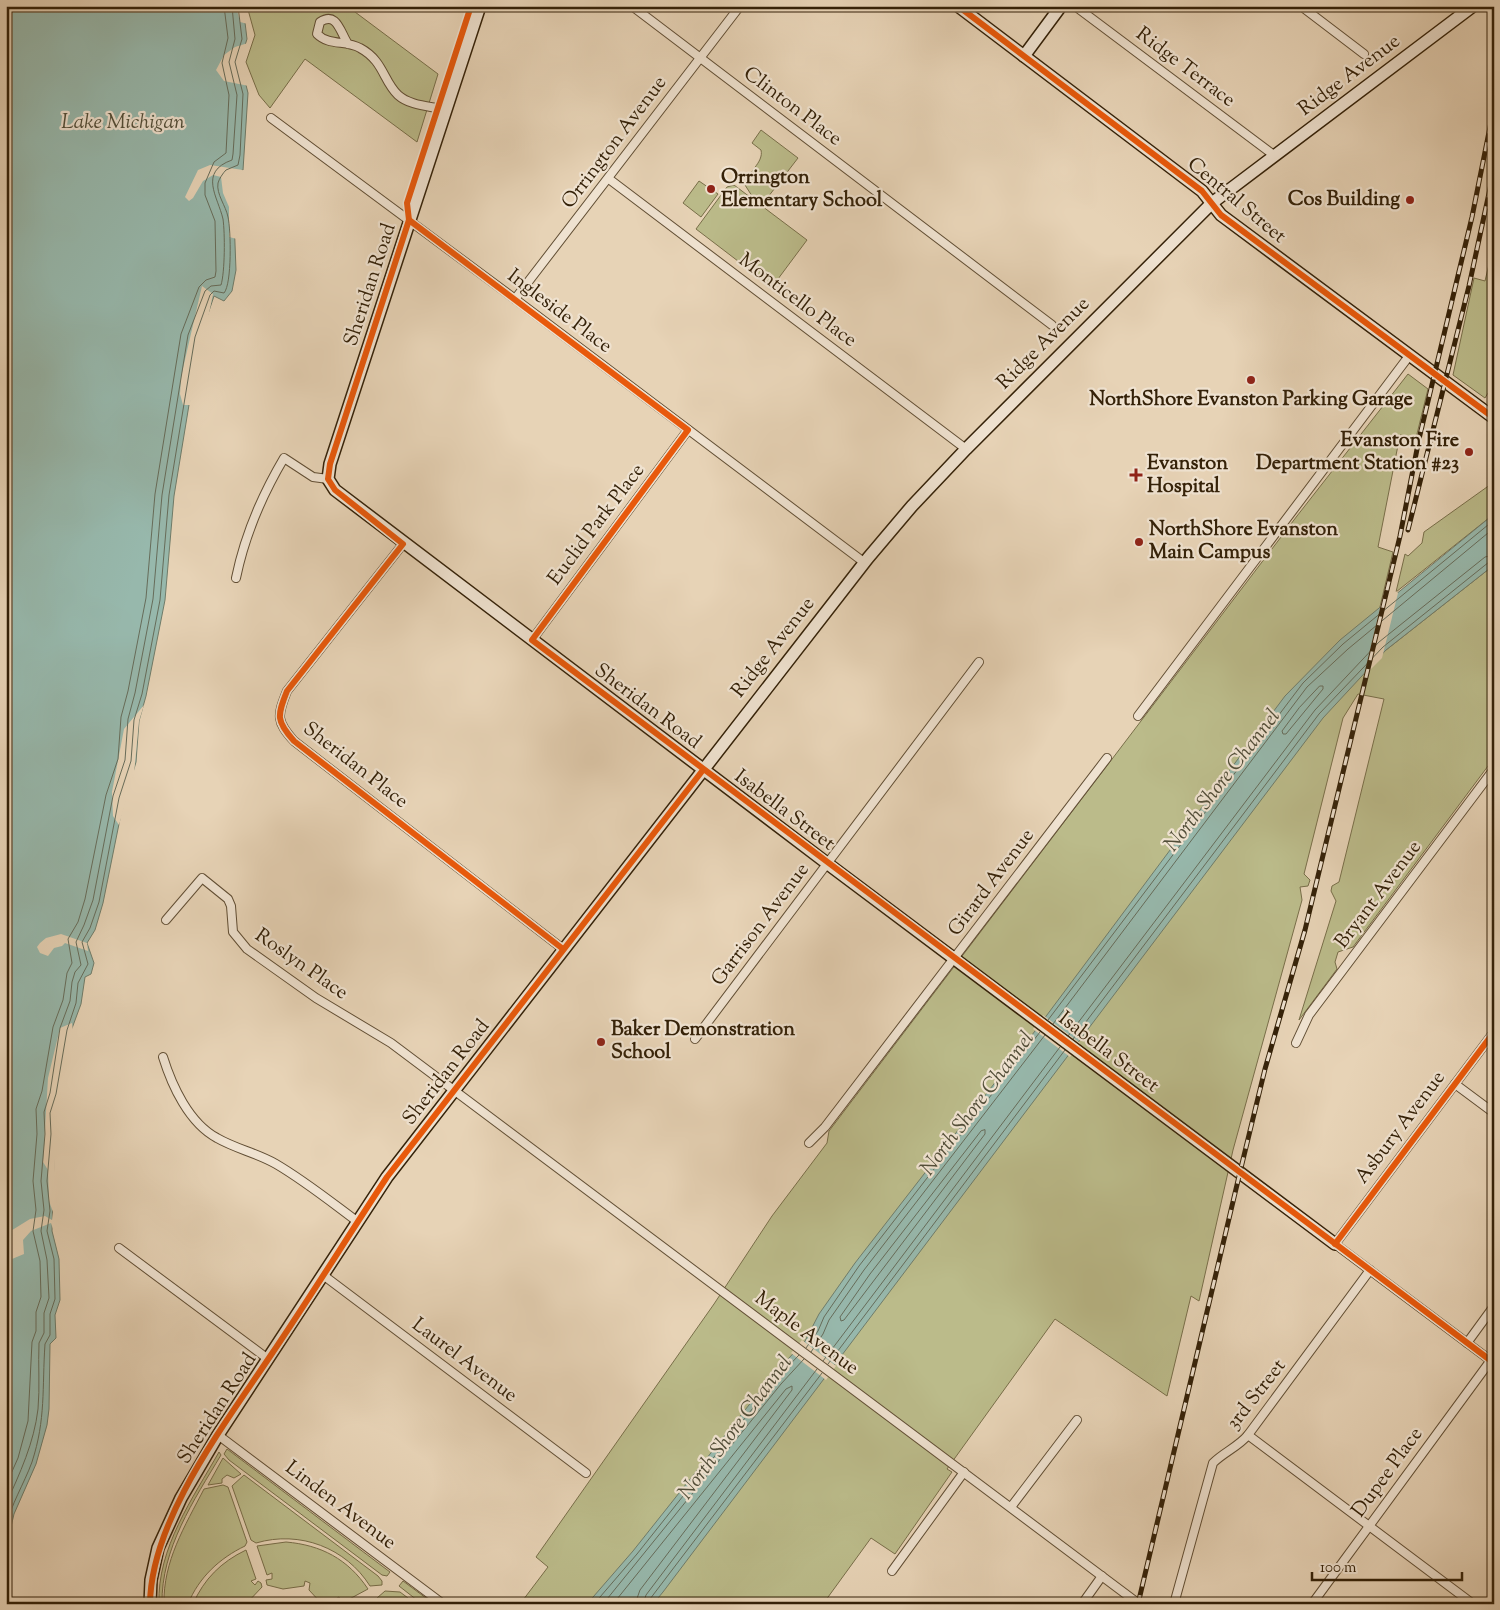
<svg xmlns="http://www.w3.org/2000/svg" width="1500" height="1610" font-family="'Sorts Mill Goudy',serif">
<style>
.green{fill:#bbbb8a;stroke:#786e49}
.water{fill:#97b8ac;stroke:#6f7c6a}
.pier{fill:#e7d3b6}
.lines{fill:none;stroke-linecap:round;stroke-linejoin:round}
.shore{stroke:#666c5a;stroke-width:1}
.street-casing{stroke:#614e34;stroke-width:10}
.secondary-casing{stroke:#342108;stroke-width:14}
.street{stroke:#efe2d0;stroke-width:8}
.secondary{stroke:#efe2d0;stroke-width:11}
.rail-casing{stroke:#342108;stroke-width:5}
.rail{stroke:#efe2d0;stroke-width:3;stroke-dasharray:9;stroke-linecap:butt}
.cycleway-casing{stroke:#efe2d0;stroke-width:9}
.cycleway{stroke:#e8590c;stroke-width:6}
.poi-dot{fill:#8f2418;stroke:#efe2d0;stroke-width:2}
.labels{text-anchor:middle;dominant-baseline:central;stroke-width:4.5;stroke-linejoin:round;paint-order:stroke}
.street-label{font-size:20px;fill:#342108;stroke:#efe2d0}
.poi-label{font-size:20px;font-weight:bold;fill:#342108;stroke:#efe2d0;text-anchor:start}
.water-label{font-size:21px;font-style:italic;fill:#524e39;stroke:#efe2d0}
</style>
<rect width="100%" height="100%" fill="#e7d3b6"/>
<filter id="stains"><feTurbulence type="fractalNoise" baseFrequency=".004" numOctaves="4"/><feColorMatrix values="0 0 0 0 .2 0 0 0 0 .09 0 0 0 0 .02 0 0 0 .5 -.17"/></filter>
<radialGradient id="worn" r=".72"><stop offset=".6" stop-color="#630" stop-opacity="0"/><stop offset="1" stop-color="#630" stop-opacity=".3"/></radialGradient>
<g class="green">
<polygon points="247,6 347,6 438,74 417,142 305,59 270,108 259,95 246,62 255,35"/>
<path d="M 761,130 L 798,158 L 768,197 L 761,201 L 752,196 L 745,185 C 747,172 764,163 761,150 L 752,143 Z"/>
<polygon points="699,181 718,194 701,217 683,203"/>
<polygon points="734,185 807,240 772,287 696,229 727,187"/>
<polygon points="1494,243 1494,397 1488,393 1485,398 1453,375 1474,278 1485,281"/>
<polygon points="1408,374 1428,389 1416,438 1400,435 1378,547 1393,552 1365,670 1386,650 1494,565 1494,758 1353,947 1338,952 1335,962 1337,969 1299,1020 1336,901 1331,891 1332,886 1339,882 1384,699 1358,694 1343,718 1304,874 1310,880 1308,886 1300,887 1302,900 1233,1150 1199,1301 1191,1296 1167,1396 1055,1319 947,1469 952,1472 895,1554 871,1538 823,1604 520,1604 548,1567 536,1557 714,1304 772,1216 827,1143 829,1131 1297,516"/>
<polygon points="1494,482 1494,514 1396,592 1405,554 1408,556 1422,543 1424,532"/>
<polygon points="227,1449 390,1572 387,1576 382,1575 229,1460 224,1454"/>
<path d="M 219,1452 L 221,1455 C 194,1500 161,1549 162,1604 L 159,1604 C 157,1548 193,1498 219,1452 Z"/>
<polygon points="223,1458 241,1474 234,1478 227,1475 222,1479 222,1483 208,1485"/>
<path d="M 244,1475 L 378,1576 L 382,1581 L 382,1585 L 370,1586 C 346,1548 300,1530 256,1543 L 251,1540 L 232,1486 Z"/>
<path d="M 223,1485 L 228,1487 L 247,1542 L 245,1546 C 220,1558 199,1577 188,1604 L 164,1604 C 163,1561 185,1526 204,1489 Z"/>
<path d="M 286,1542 C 321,1545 348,1559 368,1589 L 342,1603 L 339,1597 L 332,1601 L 332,1604 L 322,1604 L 309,1590 L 310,1583 L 305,1581 L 304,1586 L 283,1589 L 267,1585 L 266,1580 L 272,1579 L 272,1573 L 267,1575 L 257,1546 Z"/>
<path d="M 246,1550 L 256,1579 L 251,1581 L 255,1585 L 258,1581 L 261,1583 L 262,1587 L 246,1604 L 193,1604 C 204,1579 221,1562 246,1550 Z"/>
<polygon points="403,1581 434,1604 422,1604 399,1586"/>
<polygon points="385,1591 400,1592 408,1598 404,1604 397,1601 396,1604 379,1604 377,1598"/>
</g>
<g class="water">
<polygon points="6,6 243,6 247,39 240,61 248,93 243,170 229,173 223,184 234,218 236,270 232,291 224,301 214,296 200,338 174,496 165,600 146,696 139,721 136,762 121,814 103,903 95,930 87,943 94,963 91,974 85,977 81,1004 71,1031 55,1114 52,1231 59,1259 60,1300 55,1315 56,1338 50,1344 49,1409 47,1425 36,1464 14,1514 6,1548"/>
<polygon points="1494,514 1494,565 1386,650 1323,718 663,1592 653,1604 587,1604 633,1551 772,1376 805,1341 819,1314 855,1263 1035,1031 1285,696 1340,640"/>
</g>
<g class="pier">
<polygon points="236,6 245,6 248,24 240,22"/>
<polygon points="248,43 243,61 249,86 224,81 216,70 224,55 235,47"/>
<polygon points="210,165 243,170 242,173 231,175 226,184 236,218 237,239 229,237 229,207 223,193 221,177 213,175 203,181 193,198 189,201 185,197 198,170"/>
<polygon points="202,286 213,294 190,405 183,405 180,394 181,377"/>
<polygon points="1396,591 1398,593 1382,658 1364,676 1381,604"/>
<polygon points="144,705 139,721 134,774 119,825 113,816 112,792 124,729"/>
<polygon points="61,934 87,943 88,951 65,943 62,946 54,948 48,956 40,953 37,947 40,943 46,938"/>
<polygon points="1043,1015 1080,1043 1070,1057 1033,1029"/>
<polygon points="72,1023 73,1031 57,1114 54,1181 58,1211 55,1235 51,1223 31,1231 23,1240 24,1254 12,1259 6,1257 6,1237 9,1232 30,1219 45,1216 52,1220 53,1212 49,1201 48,1170 43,1162 48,1078 60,1028"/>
<polygon points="802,1340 836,1366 826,1380 791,1353"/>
</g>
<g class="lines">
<g class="shore">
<polygon points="1320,686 1323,686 1323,689 1286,734 1283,734 1282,731 1299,708"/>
<polyline points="1048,1020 1303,683 1343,644 1494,520"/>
<polyline points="1053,1024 1307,687 1348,649 1494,528"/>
<polyline points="1068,1036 1315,710 1379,642 1485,557 1494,555"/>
<polyline points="1073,1039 1319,714 1383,647 1489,562 1494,561"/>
<polygon points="985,1130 985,1134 844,1320 841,1321 840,1317 870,1274 981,1131"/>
<polyline points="806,1348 818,1331 824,1317 859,1266 1040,1032"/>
<polyline points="811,1352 823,1334 829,1320 864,1270 1045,1035"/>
<polyline points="823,1361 1060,1047"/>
<polyline points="828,1364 1065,1050"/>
<polyline points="6,1485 18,1458 28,1421 32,1342 36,1331 36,1312 41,1297 40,1261 33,1231 36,1210 33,1181 37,1134 36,1109 42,1091 53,1027 63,1000 67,973 72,963 68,939 78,922 85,899 106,795 118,759 121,717 128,691 146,598 155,494 181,334 199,287 206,280 215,277 216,271 215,221 205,195 205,183 214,162 226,153 229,95 222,63 228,38 224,6"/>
<path d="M 6,1504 C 20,1473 34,1443 38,1409 C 40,1387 38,1365 39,1343 L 44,1333 L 44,1313 L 49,1298 L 47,1260 L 41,1231 L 44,1210 L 41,1181 L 45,1134 L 44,1112 L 50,1093 L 60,1028 L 70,1001 L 72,982 L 75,972 L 81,965 L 76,942 L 84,925 L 93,900 L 113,796 L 125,760 L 128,719 L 135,693 L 153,599 L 162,495 L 188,335 L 205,291 L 211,286 L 221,285 C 225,272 225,233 223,219 C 218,197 198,172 232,160 L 233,154 L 237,95 L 229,62 L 235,39 L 232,6"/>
<path d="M 6,1527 C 11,1504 24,1484 32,1462 C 46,1419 42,1388 45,1344 L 50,1335 L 50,1314 L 55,1299 L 54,1259 L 47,1231 L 50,1211 L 47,1181 L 51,1134 L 50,1113 L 56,1094 L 67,1030 L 76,1003 L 78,983 L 88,964 L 82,942 L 90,928 L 99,902 L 119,798 L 131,761 L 134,720 L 142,694 L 160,600 L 169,495 L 195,337 L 210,295 L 214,291 L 224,293 C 232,284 231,230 228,217 C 226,206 216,194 218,183 C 219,179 223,173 226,170 L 238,165 L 240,155 L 243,94 L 235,62 L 242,39 L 238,6"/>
<polyline points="594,1604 637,1554 776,1379 799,1355"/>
<polyline points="603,1604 781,1384 804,1359"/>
<polyline points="613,1604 786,1389 792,1386 792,1390 640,1590 635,1604"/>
<polyline points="643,1604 646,1595 817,1369"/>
<polyline points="649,1604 650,1599 822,1373"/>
</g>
<g class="street-casing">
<g id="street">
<polyline points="632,6 1052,325"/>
<polyline points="1075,6 1275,156"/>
<polyline points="1301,6 1364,54"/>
<path d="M 348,44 C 340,32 337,11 320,22 L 317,34 C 329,46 346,40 360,48 C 384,61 383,81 398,95 C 410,106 431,106 446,110"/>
<polyline points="271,118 515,299 865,563"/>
<polyline points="609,179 966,449"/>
<polyline points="515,299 740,6"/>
<path d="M 403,544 L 287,691 C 277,716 276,721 294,741 L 563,949"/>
<path d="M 236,578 C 245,534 261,497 284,458 L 313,477 L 328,479"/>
<polyline points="532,640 688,430"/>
<polyline points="1138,716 1409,356"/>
<polyline points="166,920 202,878 228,899 231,906 233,932 247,949 316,998 391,1043 1139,1604"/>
<polyline points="1494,1032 1335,1244 1494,1363"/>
<polyline points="695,1039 979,662"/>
<polyline points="1296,1043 1309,1015 1494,769"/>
<path d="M 163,1057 C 172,1086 189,1123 217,1138 C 236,1149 257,1153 276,1164 C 305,1181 331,1202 358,1222"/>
<polyline points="1455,1084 1494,1113"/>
<polyline points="809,1143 825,1127 1107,758"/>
<polyline points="119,1248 268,1359"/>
<polyline points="323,1275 586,1473"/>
<polyline points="1467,1343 1494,1306"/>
<polyline points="218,1435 443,1604"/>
<polyline points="1248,1435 1473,1604"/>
<polyline points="1011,1507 1077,1420"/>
<polyline points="892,1571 964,1472"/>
<polyline points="1082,1604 1102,1576"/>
<path d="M 1174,1604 L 1213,1463 C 1224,1452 1238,1447 1248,1435 L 1370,1270"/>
<polyline points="1312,1604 1491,1360"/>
<polyline points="1491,1604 1494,1600"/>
</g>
</g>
<g class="secondary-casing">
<g id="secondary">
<polyline points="480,6 330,464 328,479 335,490 828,864 1335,1244"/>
<polyline points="958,6 1202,191 1221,215 1494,418"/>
<polyline points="1024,56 1061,6"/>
<polyline points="150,1604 151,1580 158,1548 181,1498 218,1435 387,1177 868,558 912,506 966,449 1212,203 1473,6"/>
</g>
</g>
<use href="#street" class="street"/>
<use href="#secondary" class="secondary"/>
<g class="rail-casing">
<g id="rail">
<polyline points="1408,530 1469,286 1494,170"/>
<polyline points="1138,1604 1240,1172 1265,1069 1305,930 1400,536 1419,439 1472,217 1494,107"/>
</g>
</g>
<use href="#rail" class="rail"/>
<g class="cycleway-casing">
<g id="cycleway">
<path d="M 471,6 L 407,203 L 409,220 L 330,464 L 328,479 L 335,490 L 403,544 L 287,691 C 277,716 276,721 294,741 L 563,949"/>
<polyline points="958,6 1202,191 1221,215 1494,418"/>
<polyline points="409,220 688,430 532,640 1494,1363"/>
<polyline points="1335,1244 1494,1032"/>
<path d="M 150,1604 C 151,1519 225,1424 271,1355 C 311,1296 348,1236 387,1177 L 703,770"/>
</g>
</g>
<use href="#cycleway" class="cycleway"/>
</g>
<g class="poi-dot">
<circle cx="711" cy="189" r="5"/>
<circle cx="1410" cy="200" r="5"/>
<circle cx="1251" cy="380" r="5"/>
<circle cx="1469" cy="452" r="5"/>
<path d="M1133.5 467.5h5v5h5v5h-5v5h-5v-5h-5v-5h5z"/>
<circle cx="1139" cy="542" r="5"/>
<circle cx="601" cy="1042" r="5"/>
</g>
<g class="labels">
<g class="street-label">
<text transform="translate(1185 68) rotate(37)">Ridge Terrace</text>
<text transform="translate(1350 76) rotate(-37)">Ridge Avenue</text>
<text transform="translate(792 107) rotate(37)">Clinton Place</text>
<text transform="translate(615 143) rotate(-53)">Orrington Avenue</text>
<text transform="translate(1236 201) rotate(40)">Central Street</text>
<text transform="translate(371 285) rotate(-72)">Sheridan Road</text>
<text transform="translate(797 301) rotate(37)">Monticello Place</text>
<text transform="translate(559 312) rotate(37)">Ingleside Place</text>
<text transform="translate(1044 344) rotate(-45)">Ridge Avenue</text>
<text transform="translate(597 525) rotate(-53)">Euclid Park Place</text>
<text transform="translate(774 648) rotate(-52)">Ridge Avenue</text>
<text transform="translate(647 707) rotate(37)">Sheridan Road</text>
<text transform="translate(355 766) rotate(38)">Sheridan Place</text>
<text transform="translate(784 811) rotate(37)">Isabella Street</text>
<text transform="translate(992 883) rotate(-53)">Girard Avenue</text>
<text transform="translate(1379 895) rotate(-53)">Bryant Avenue</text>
<text transform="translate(761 925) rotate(-53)">Garrison Avenue</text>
<text transform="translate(301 965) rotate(35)">Roslyn Place</text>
<text transform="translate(1108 1053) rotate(37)">Isabella Street</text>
<text transform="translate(447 1073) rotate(-52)">Sheridan Road</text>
<text transform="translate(1401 1128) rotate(-53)">Asbury Avenue</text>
<text transform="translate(806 1334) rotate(37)">Maple Avenue</text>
<text transform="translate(464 1361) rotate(37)">Laurel Avenue</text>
<text transform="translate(1257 1395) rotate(-52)">3rd Street</text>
<text transform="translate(218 1409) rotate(-57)">Sheridan Road</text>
<text transform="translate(1388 1473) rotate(-54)">Dupee Place</text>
<text transform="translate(340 1506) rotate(37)">Linden Avenue</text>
</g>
<g class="poi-label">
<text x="721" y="178">Orrington<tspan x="721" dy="23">Elementary School</tspan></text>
<text x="1400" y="200" text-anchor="end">Cos Building</text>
<text x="1251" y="400" text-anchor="middle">NorthShore Evanston Parking Garage</text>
<text x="1459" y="441" text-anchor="end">Evanston Fire<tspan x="1459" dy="23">Department Station #23</tspan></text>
<text x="1147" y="464">Evanston<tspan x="1147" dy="23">Hospital</tspan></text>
<text x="1149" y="530">NorthShore Evanston<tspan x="1149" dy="23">Main Campus</tspan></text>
<text x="611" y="1030">Baker Demonstration<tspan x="611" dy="23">School</tspan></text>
</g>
<g class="water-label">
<text x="123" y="123">Lake Michigan</text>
<text transform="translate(1223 781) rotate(-52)">North Shore Channel</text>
<text transform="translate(978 1104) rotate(-53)">North Shore Channel</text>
<text transform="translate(736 1428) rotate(-53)">North Shore Channel</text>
</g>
</g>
<rect width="1500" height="1610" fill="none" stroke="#e7d3b6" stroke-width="25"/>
<rect x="8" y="8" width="1485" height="1595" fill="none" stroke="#342108" stroke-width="2.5"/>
<rect x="12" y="12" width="1475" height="1585" fill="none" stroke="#342108"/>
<path d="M1312 1572v8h150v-8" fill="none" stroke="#342108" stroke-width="2.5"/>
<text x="1320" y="1572" font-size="15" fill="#342108" stroke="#efe2d0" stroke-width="4" paint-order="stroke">100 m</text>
<rect width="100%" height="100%" filter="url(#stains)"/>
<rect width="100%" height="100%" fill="url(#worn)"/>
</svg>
